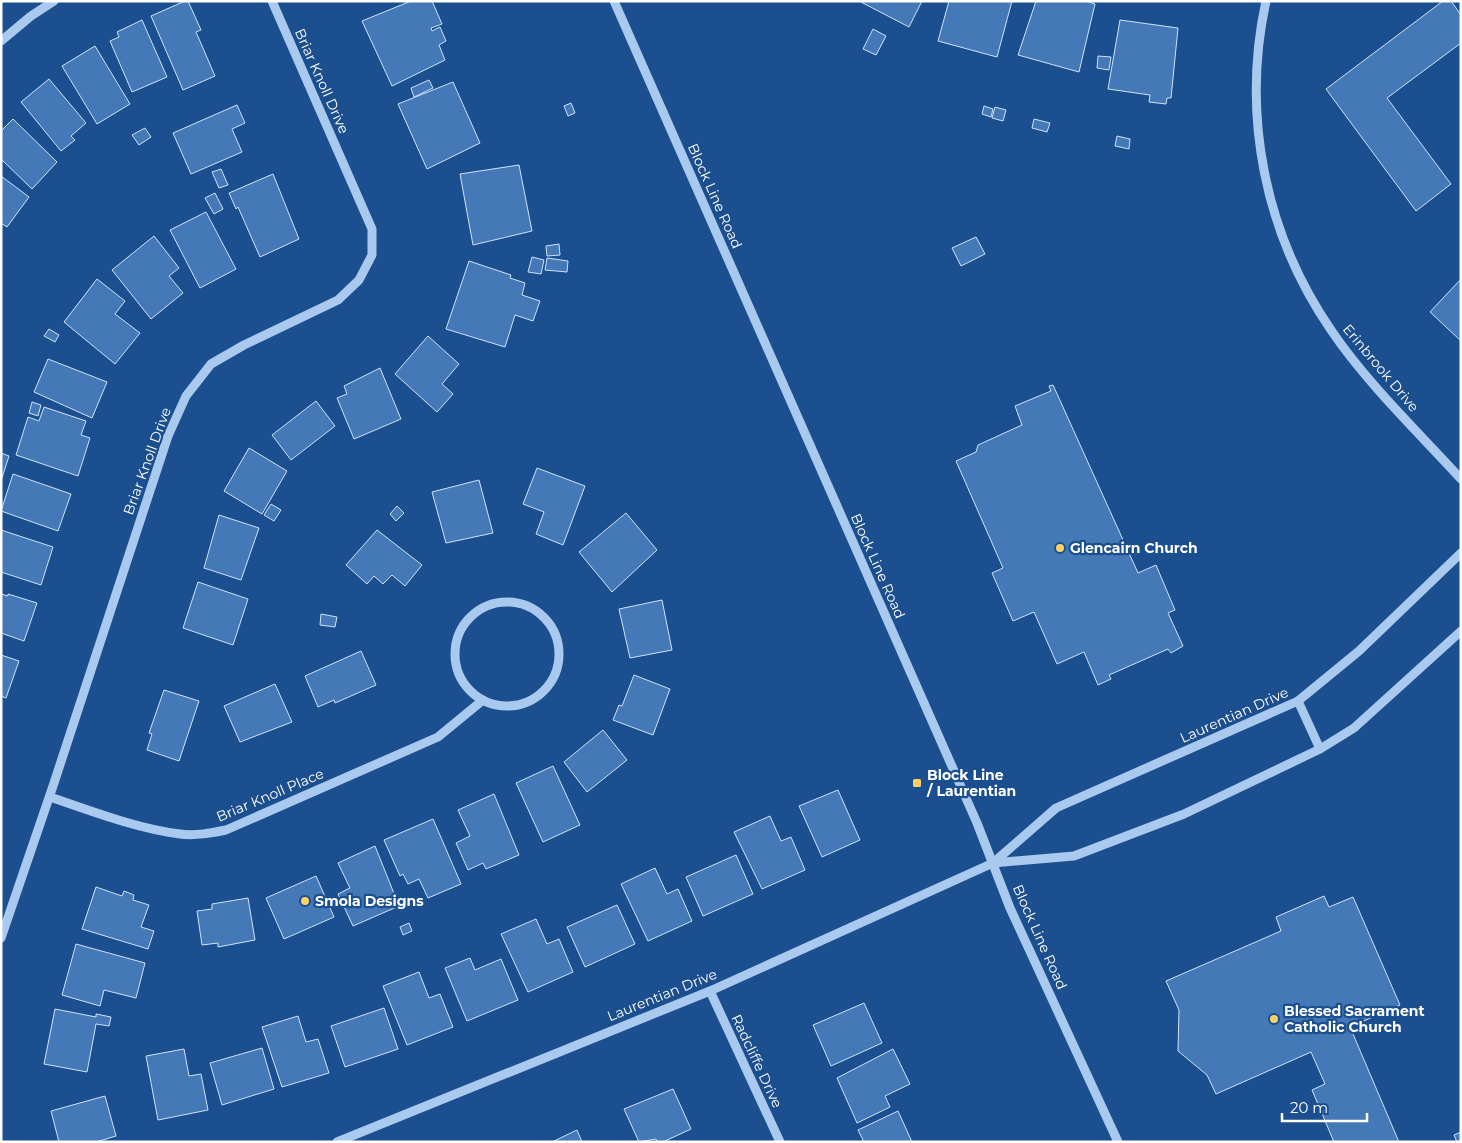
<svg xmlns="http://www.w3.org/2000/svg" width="1462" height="1143" font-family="Montserrat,sans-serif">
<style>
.building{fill:#4478b7;stroke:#cfe3fa}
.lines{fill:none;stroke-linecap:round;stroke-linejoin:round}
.minor{stroke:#a9c9ee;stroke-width:9}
.poi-dot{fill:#ffd166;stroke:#1b4f8f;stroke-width:2}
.labels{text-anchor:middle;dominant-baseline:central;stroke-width:4.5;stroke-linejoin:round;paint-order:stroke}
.street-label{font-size:14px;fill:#fff;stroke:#1b4f8f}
.poi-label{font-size:14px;font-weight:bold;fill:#fff;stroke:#1b4f8f;text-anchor:start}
</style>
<rect width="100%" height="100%" fill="#1b4f8f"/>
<g class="building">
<polygon points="185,1 188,1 201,30 196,32 215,76 183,90 151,16"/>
<polygon points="411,1 432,1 442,24 431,28 432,31 440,27 446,41 439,45 445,60 392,86 362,21"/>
<polygon points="859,1 922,1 909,27"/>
<polygon points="949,1 1012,1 997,57 938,41"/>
<polygon points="1036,1 1086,1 1095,4 1079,72 1018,55"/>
<polygon points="1443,1 1451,1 1461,15 1461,43 1387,98 1451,184 1416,211 1326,89"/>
<polygon points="142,20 167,77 132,92 110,41 119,37 117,32"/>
<polygon points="1120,20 1178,28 1171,98 1167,98 1166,104 1149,102 1150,95 1108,89"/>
<polygon points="873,29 886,36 876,55 863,49"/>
<polygon points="95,46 130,104 97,124 62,66"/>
<polygon points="1098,56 1111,57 1109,70 1097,68"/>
<polygon points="49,79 86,123 71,136 75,140 61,151 21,102"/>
<polygon points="429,80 433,88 414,97 411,88"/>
<polygon points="453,82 480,143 427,169 398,104"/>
<polygon points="571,103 575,113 568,116 564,106"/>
<polygon points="237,105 245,123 232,129 242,152 191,174 173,133"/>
<polygon points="984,106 993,109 991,117 982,114"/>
<polygon points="995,107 1006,110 1003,121 992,118"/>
<polygon points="13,119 57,162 32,189 1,159 1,131"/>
<polygon points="1034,119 1050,123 1047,132 1032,128"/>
<polygon points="145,128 151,137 139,145 132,135"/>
<polygon points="1117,136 1130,139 1129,149 1115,146"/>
<polygon points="519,165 532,231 473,245 460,174"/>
<polygon points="221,169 228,185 219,188 212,172"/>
<polygon points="273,174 299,239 260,257 238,207 236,209 229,193"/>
<polygon points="1,176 29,197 7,227 1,223"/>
<polygon points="215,193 223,209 214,214 205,198"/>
<polygon points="206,212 236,269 200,288 170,230"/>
<polygon points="154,236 179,268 169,276 183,293 151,319 112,270"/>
<polygon points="976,237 985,254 961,266 952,248"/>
<polygon points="559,244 560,255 547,256 546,246"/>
<polygon points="532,257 544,260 541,274 528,272"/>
<polygon points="547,258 568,261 567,272 545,270"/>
<polygon points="469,261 511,275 510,278 525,283 522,295 540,301 533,321 515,315 505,347 446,329"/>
<polygon points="97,279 125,301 115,314 140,333 115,364 64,322"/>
<polygon points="1460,280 1461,281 1461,341 1430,312"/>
<polygon points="49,329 59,335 55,342 44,336"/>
<polygon points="428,336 459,364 442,384 453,394 437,412 395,374"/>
<polygon points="48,359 107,382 92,418 34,392"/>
<polygon points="380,368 401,419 354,439 337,398 347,394 344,386"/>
<polygon points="1053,385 1138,573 1156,565 1175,610 1168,613 1183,646 1171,653 1168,649 1109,675 1111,679 1098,685 1084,652 1057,664 1034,612 1013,621 992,573 1003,568 956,461 976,452 978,445 1022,425 1015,406 1051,391 1049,386"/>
<polygon points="316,401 335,426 291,460 272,435"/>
<polygon points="32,402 41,405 38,416 29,413"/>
<polygon points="44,407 86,421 81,435 90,438 78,476 16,455 28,417 39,421"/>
<polygon points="249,448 287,471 262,514 224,491"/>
<polygon points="1,453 9,456 1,481"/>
<polygon points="537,468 585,486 563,545 536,534 544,512 523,504"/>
<polygon points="13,474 71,494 58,531 1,511"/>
<polygon points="479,480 493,533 446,543 432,492"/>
<polygon points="271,504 281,510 274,521 264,515"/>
<polygon points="397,506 404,513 396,521 390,514"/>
<polygon points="626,513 657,550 612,592 579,552"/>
<polygon points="219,515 259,528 241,580 204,568"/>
<polygon points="1,530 53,547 41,585 1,572"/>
<polygon points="377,530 422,565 405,586 392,575 383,584 374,576 367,584 346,565"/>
<polygon points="198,582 248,599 233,645 183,628"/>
<polygon points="1,594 8,596 8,594 37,603 24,641 1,633"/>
<polygon points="662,600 672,650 630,658 619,609"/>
<polygon points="321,614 337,617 335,627 320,625"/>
<polygon points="361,651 376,685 335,703 334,700 318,707 305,676"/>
<polygon points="1,655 19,661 6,698 1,696"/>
<polygon points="634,675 670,689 653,735 613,720 619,705 622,706"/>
<polygon points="275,684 292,722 240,742 224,706"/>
<polygon points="164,690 199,701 179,761 147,750 152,734 149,733"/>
<polygon points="603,730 627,760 587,792 564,762"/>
<polygon points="553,766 580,825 543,842 516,783"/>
<polygon points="838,790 860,840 822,857 799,806"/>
<polygon points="494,794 519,855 486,869 483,863 468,870 456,843 470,836 458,810"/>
<polygon points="770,816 781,841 791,837 805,870 762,889 734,832"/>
<polygon points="433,819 461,884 428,898 419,879 408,884 403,874 400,876 384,840"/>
<polygon points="375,846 399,906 353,926 338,894 350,888 338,863"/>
<polygon points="736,855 753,894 703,916 686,877"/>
<polygon points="655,868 667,894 678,889 692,921 648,941 621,884"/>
<polygon points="316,876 334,917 284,939 266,898"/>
<polygon points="96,887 122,896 124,891 134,895 133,900 149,905 141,927 154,931 148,949 82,929"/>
<polygon points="1324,896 1329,907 1353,897 1400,1005 1350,1027 1399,1142 1334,1142 1312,1090 1325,1084 1311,1052 1216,1094 1207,1075 1178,1051 1179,1010 1166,981 1281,931 1276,917"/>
<polygon points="248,898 255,940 218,947 218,943 202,945 197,911 212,909 212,904"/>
<polygon points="617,905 635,944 585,967 567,927"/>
<polygon points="536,919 547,944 559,939 573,972 528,992 501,934"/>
<polygon points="409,923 412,931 403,935 400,927"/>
<polygon points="76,944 145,963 136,998 104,990 100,1006 62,995"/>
<polygon points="470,958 475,970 501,959 518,1000 467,1021 445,968"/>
<polygon points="419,972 429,998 440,994 453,1027 407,1045 383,986"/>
<polygon points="864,1003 882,1043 831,1066 813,1025"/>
<polygon points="384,1008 398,1049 345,1067 331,1026"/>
<polygon points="55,1009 96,1017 96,1014 111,1017 109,1026 96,1024 87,1072 44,1064"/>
<polygon points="298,1016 306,1042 318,1039 329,1073 282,1087 262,1027"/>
<polygon points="262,1048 274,1089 222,1105 210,1063"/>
<polygon points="184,1049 189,1076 201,1074 208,1110 158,1120 146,1056"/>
<polygon points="893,1049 910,1084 885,1096 890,1107 857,1123 837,1078"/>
<polygon points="673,1089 691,1129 663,1142 657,1142 656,1139 639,1142 624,1109"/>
<polygon points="105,1096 116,1136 96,1142 59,1142 51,1111"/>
<polygon points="898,1111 912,1142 864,1142 858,1130"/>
<polygon points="577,1130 582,1142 552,1142"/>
<polygon points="1461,1132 1461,1142 1457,1142 1454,1135"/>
</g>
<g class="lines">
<g class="minor">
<polyline points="614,1 977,823 1010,908 1118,1142"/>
<path d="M 1266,1 C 1241,115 1265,234 1331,330 C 1366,382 1419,433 1461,479"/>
<polyline points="1,41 31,16 54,1"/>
<circle cx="507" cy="654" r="52"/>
<polyline points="1298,701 1320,749"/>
<path d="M 50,797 C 91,811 138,829 180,834 C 196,836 211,833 226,830 L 438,737 L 483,700"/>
<polyline points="993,863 1074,856 1184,814 1320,749 1354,728 1461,631"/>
<polyline points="1,938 53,786 168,436 186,396 211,364 244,345 338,300 359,280 372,255 372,229 272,1"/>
<polyline points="710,991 780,1142"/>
<polyline points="337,1142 710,991 993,863 1056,808 1298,701 1359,651 1461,553"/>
</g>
</g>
<g class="poi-dot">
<circle cx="1060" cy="548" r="5"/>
<rect x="912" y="778" width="10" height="10" rx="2.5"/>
<circle cx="305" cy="901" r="5"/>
<circle cx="1274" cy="1019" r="5"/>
</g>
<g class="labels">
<g class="street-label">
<text transform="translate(322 81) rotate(66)">Briar Knoll Drive</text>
<text transform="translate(715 196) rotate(66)">Block Line Road</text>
<text transform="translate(1381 368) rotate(50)">Erinbrook Drive</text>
<text transform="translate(147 461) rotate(-70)">Briar Knoll Drive</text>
<text transform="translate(878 566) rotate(66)">Block Line Road</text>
<text transform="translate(1234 715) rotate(-24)">Laurentian Drive</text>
<text transform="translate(270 795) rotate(-23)">Briar Knoll Place</text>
<text transform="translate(1040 937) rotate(66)">Block Line Road</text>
<text transform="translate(662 995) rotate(-22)">Laurentian Drive</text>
<text transform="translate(757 1061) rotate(65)">Radcliffe Drive</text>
</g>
<g class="poi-label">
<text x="1070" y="548">Glencairn Church</text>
<text x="927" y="775">Block Line<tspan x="927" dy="16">/ Laurentian</tspan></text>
<text x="315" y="901">Smola Designs</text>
<text x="1284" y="1011">Blessed Sacrament<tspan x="1284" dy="16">Catholic Church</tspan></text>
</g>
</g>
<rect width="1462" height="1143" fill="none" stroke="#ffffff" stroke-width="5"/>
<path d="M1282 1113v8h85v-8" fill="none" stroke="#ffffff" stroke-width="2.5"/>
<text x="1290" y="1113" font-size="15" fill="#ffffff" stroke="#1b4f8f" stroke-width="4" paint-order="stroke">20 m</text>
</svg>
